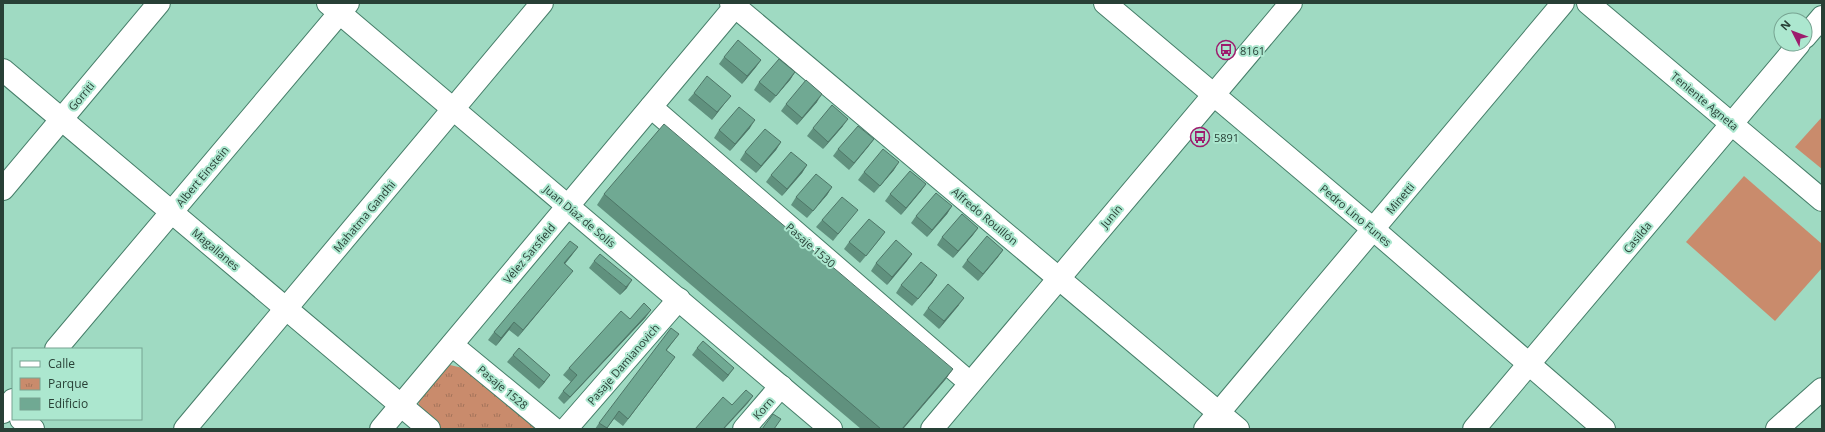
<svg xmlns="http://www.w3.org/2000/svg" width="1825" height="432" font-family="'Open Sans',sans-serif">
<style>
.grass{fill:#c98b6c}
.park{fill:url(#park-tufts)}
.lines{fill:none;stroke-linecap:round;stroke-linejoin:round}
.minor-casing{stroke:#467e69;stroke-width:24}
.major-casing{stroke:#467e69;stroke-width:24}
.minor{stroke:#fff;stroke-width:22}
.major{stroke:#fff;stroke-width:22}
.wall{fill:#60917e}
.shaded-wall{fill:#4e7667}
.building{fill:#70a993;stroke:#4e7667}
.labels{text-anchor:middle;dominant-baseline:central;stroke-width:4;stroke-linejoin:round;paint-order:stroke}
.poi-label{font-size:11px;fill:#284036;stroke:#ace7cf;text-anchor:start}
.street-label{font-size:11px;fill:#284036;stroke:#ace7cf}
</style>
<defs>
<pattern id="park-tufts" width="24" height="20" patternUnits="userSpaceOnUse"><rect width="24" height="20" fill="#c98b6c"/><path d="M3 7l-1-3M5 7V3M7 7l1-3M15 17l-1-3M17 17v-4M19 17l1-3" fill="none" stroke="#a3735a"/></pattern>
</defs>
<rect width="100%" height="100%" fill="#9fdac2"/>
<g class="grass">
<polygon points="1822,117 1822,169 1795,147"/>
<polygon points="1744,176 1822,244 1822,268 1775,321 1686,242"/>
</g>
<path class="park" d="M 450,365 L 467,369 L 539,429 L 441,429 C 432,421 416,413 419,400 L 444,369 Z"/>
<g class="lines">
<g class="minor-casing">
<g id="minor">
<polyline points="731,3 1238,429"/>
<polyline points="1105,3 1373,229 1604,429"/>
<polyline points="1588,3 1822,200"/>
<polyline points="1805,37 1822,17"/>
<polyline points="3,70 429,429"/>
<polyline points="651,107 970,383"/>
<polyline points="3,189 159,3"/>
<polyline points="452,345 554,429"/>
<polyline points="56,349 348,3"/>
<polyline points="3,412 13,400"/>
<polyline points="21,419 33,429"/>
<polyline points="185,429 542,3"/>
<polyline points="381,429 738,3"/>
<polyline points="566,429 679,299"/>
<polyline points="744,429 781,386"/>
<polyline points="1205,429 1563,3"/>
<polyline points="1474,429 1799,44"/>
<polyline points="1777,429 1822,389"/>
</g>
</g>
<g class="major-casing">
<g id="major">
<polyline points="328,3 831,429"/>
<polyline points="932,429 1291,3"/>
</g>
</g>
<use href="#minor" class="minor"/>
<use href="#major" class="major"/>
</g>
<g class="wall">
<polygon points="724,57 761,60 756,67 742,84 719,64"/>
<polygon points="795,72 790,80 770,103 754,90 759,82"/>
<polygon points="694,93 731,96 725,103 712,120 688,100"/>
<polygon points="817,102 797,125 781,111 786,104"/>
<polygon points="843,126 823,149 807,136 813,128"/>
<polygon points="750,128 730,151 714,138 719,130"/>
<polygon points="874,139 868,147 849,170 833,156 838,149"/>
<polygon points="781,142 776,150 756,173 740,160 745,152"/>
<polygon points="807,165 802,173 782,196 766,182 771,175"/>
<polygon points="894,170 874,193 858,180 864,172"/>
<polygon points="926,184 921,191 901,215 885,201 890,194"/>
<polygon points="832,187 827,195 807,218 791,205 796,197"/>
<polygon points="604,194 953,369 945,380 903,429 861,429 597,205"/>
<polygon points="952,206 947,214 927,237 911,223 916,216"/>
<polygon points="852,217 833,241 816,227 822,220"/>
<polygon points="978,228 973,235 953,258 937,245 942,237"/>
<polygon points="885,232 880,239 860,263 844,249 849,242"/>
<polygon points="578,247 565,264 567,278 518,337 509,330 496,346 488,340 494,332"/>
<polygon points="1003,250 998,257 978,281 962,267 967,260"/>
<polygon points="912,254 907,261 887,285 871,271 876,263"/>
<polygon points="594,261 627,288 620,295 589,268"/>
<polygon points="937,275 932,283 912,306 896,293 901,285"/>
<polygon points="959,305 939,329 923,315 928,308"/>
<polygon points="646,317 564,404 558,398 563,391 571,382 563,375 569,368 630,319"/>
<polygon points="679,334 667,350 670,364 623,426 614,419 606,429 595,429 599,423"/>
<polygon points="697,348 729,375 723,382 692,355"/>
<polygon points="513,355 545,382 539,389 507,362"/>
</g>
<g class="shaded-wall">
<polygon points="761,60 756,67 742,84 747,76"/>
<polygon points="795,72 790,80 770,103 776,96"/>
<polygon points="822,94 817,102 797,125 802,118"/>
<polygon points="731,96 725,103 712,120 717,112"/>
<polygon points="848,119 843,126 823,149 828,142"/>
<polygon points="755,120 750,128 730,151 735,144"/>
<polygon points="874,139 868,147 849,170 854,163"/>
<polygon points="781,142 776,150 756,173 761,166"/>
<polygon points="899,162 894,170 874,193 880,186"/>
<polygon points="807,165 802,173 782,196 787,189"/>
<polygon points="926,184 921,191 901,215 906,208"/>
<polygon points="832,187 827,195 807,218 813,211"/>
<polygon points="952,206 947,214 927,237 932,230"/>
<polygon points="978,228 973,235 953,258 958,251"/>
<polygon points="578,247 572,255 559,271 564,263"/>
<polygon points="1003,250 998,257 978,281 983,274"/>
<polygon points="912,254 907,261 887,285 892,277"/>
<polygon points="573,271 567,278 518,337 523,330"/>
<polygon points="937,275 932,283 912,306 918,299"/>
<polygon points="632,280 627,288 620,295 626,287"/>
<polygon points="964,298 959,305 939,329 944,321"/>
<polygon points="651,310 646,317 564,404 570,397"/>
<polygon points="514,322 509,330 496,346 501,338"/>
<polygon points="675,357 670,364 623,426 628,419"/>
<polygon points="734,368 729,375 723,382 728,375"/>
<polygon points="953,369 945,380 903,429 902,429"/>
<polygon points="550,375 545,382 539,389 544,382"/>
<polygon points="753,396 748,403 724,429 723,429"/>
</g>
<g class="building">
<polygon points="738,40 761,60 747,76 724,57"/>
<polygon points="779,59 795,72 776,96 759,82"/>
<polygon points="707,76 731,96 717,112 694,93"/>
<polygon points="806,80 822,94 802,118 786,104"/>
<polygon points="832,105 848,119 828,142 813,128"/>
<polygon points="739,107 755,120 735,144 719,130"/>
<polygon points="664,124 953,369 902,429 881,429 604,194"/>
<polygon points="858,126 874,139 854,163 838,149"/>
<polygon points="765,129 781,142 761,166 745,152"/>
<polygon points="883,149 899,162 880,186 864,172"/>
<polygon points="791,152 807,165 787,189 771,175"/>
<polygon points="910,171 926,184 906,208 890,194"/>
<polygon points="816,174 832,187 813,211 796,197"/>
<polygon points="936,193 952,206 932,230 916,216"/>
<polygon points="842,197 858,210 838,234 822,220"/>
<polygon points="962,214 978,228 958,251 942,237"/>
<polygon points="869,219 885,232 866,256 849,242"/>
<polygon points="987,236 1003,250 983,274 967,260"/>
<polygon points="896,240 912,254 892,277 876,263"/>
<polygon points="570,241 578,247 564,263 573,271 523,330 514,322 501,338 494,332"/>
<polygon points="600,254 632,280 626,287 594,261"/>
<polygon points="921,262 937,275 918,299 901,285"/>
<polygon points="948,284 964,298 944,321 928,308"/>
<polygon points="644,303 651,310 570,397 563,391 577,375 569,368 621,311 630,319"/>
<polygon points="671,328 679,334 666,350 675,357 628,419 619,411 607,428 599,423"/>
<polygon points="703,341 734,368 728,375 697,348"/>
<polygon points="519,348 550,375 544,382 513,355"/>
<polygon points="746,390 753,396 723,429 695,429 723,397 732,405"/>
<polygon points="773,414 781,419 774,429 762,429"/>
</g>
<defs>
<g id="bus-ring" transform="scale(1)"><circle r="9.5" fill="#ace7cf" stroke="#9d1b6d" stroke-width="1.5"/><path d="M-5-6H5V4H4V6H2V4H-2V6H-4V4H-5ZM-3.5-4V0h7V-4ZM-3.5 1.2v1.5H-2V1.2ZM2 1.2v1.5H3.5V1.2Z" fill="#9d1b6d"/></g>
</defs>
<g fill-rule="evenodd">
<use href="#bus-ring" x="1226" y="50"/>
<use href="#bus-ring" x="1200" y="137"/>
</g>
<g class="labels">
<g class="poi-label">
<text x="1240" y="50">8161</text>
<text x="1214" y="137">5891</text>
</g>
<g class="street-label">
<text transform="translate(81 96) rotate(-50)">Gorriti</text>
<text transform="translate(1705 101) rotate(40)">Teniente Agneta</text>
<text transform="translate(202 176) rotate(-50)">Albert Einstein</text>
<text transform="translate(1400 198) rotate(-50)">Minetti</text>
<text transform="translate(1356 215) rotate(40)">Pedro Lino Funes</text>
<text transform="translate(364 216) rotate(-50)">Mahatma Gandhi</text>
<text transform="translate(580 216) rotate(40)">Juan Díaz de Solís</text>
<text transform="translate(985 216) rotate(40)">Alfredo Rouillón</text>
<text transform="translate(1111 216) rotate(-50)">Junín</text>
<text transform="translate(1637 237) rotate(-50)">Casilda</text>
<text transform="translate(811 245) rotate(41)">Pasaje 1530</text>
<text transform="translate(216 249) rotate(40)">Magallanes</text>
<text transform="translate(529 253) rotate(-50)">Vélez Sarsfield</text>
<text transform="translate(623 364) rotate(-49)">Pasaje Damianovich</text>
<text transform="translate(503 387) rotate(40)">Pasaje 1528</text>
<text transform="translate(763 408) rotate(-49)">Korn</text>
</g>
</g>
<rect width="1825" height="432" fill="none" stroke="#284036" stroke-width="8"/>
<rect x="12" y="348" width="130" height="72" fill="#ace7cf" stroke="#77a492"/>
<rect x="20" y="361" width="20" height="6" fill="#ffffff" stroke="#77a492"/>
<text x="48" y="368" font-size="12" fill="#284036">Calle</text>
<rect x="20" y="378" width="20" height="12" fill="url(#park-tufts)" stroke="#77a492"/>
<text x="48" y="388" font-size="12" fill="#284036">Parque</text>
<rect x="20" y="398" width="20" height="12" fill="#70a993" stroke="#77a492"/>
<text x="48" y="408" font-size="12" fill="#284036">Edificio</text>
<g transform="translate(1793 32) rotate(312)"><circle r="19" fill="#ace7cf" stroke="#77a492"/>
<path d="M0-3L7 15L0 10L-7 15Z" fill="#9d1b6d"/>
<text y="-6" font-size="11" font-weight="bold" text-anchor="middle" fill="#284036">N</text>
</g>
</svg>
